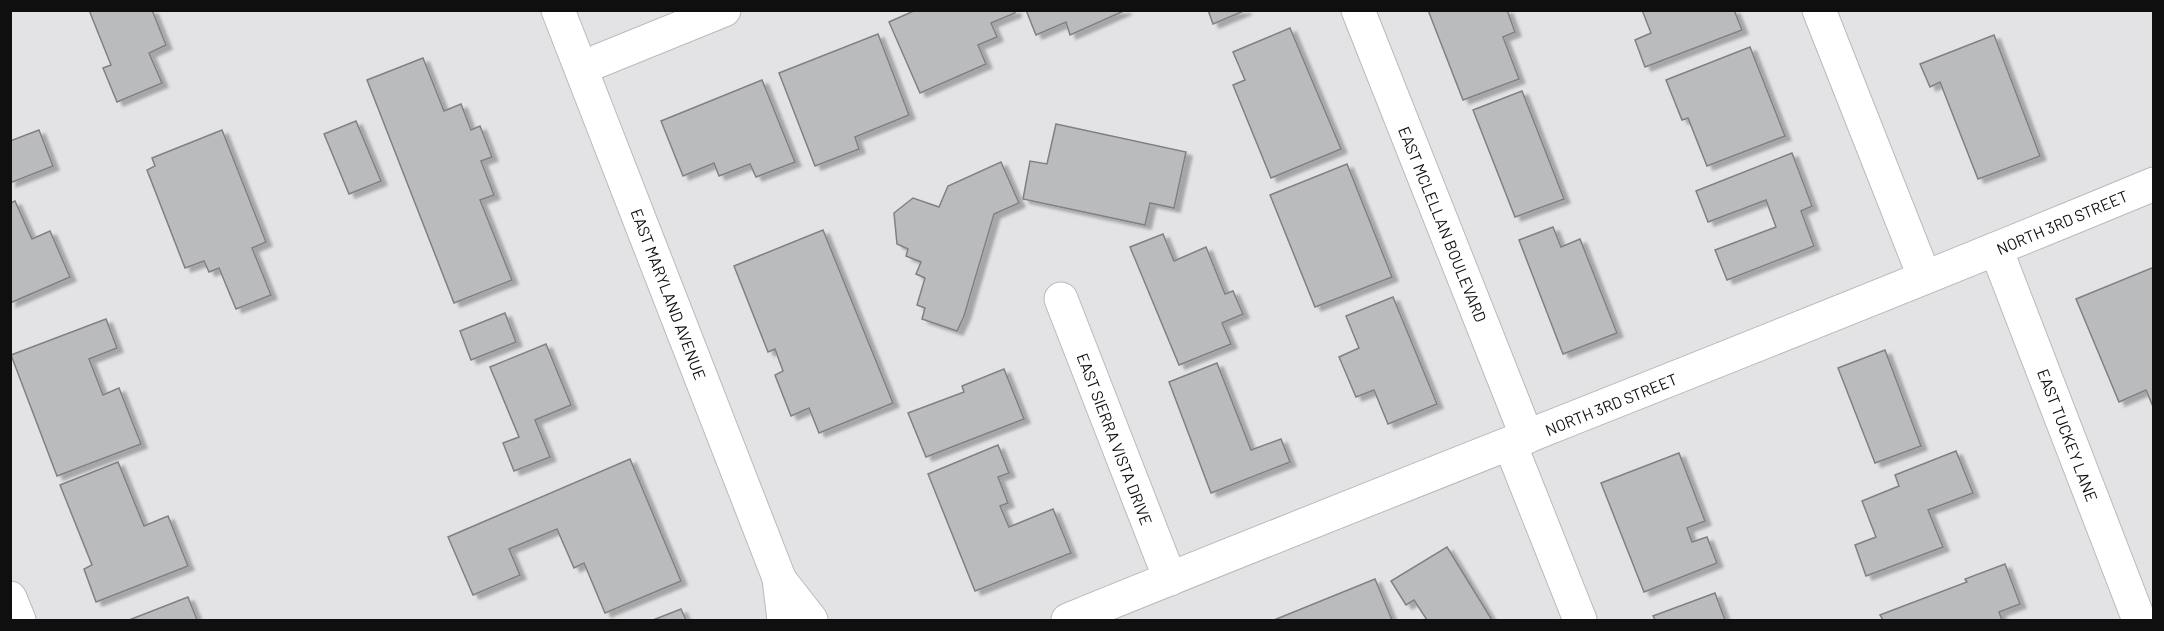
<svg xmlns="http://www.w3.org/2000/svg" width="2164" height="631" font-family="Barlow,sans-serif">
<style>
.building{fill:#babbbd;stroke:#808182;stroke-width:1.5;filter:url(#shadow)}
.lines{fill:none;stroke-linecap:round;stroke-linejoin:round}
.minor-casing{stroke:#b9babb;stroke-width:35}
.tertiary-casing{stroke:#b9babb;stroke-width:35}
.minor{stroke:#fff;stroke-width:33}
.tertiary{stroke:#fff;stroke-width:33}
.labels{text-anchor:middle;dominant-baseline:central;stroke-width:5;stroke-linejoin:round;paint-order:stroke}
.street-label{font-size:16px;fill:#0f0f10;stroke:#fff}
</style>
<defs>
<filter id="shadow"><feDropShadow dx="6" dy="4" stdDeviation="1.5" flood-color="#0004"/></filter>
</defs>
<rect width="100%" height="100%" fill="#e3e3e5"/>
<g class="building">
<polygon points="89,10 152,10 166,45 149,53 162,83 117,102 103,68 111,65"/>
<polygon points="916,10 1015,10 1015,13 991,23 997,37 978,45 986,64 920,93 889,22"/>
<polygon points="1026,10 1126,10 1070,35 1066,22 1036,35"/>
<polygon points="1208,10 1246,10 1213,24"/>
<polygon points="1428,10 1507,10 1515,32 1503,37 1519,79 1463,100"/>
<polygon points="1642,10 1734,10 1742,30 1645,67 1635,40 1651,33"/>
<polygon points="1290,28 1341,149 1271,178 1233,85 1245,80 1233,52"/>
<polygon points="878,34 909,115 855,137 859,149 815,166 779,73"/>
<polygon points="1994,35 2040,156 1978,179 1940,82 1930,87 1920,64"/>
<polygon points="1750,47 1785,136 1707,166 1688,118 1682,120 1666,80"/>
<polygon points="423,58 444,111 461,104 471,130 480,126 492,157 481,161 494,195 480,200 512,280 454,303 367,80"/>
<polygon points="762,80 795,162 756,177 750,164 719,176 714,163 683,176 661,121"/>
<polygon points="1522,91 1564,199 1515,217 1473,110"/>
<polygon points="356,121 381,181 349,194 324,134"/>
<polygon points="1056,124 1186,152 1174,208 1150,203 1145,225 1023,199 1030,161 1047,164"/>
<polygon points="39,130 53,166 10,183 10,141"/>
<polygon points="222,130 266,242 252,248 271,295 236,309 219,268 209,272 204,261 185,268 147,170 155,166 152,158"/>
<polygon points="1792,153 1812,206 1801,211 1814,246 1727,280 1715,250 1776,227 1766,200 1708,222 1696,191"/>
<polygon points="1001,162 1019,203 994,214 964,316 957,331 922,319 925,308 917,305 925,278 916,274 921,262 906,256 908,249 897,244 894,213 913,198 939,207 948,186"/>
<polygon points="1347,164 1392,277 1315,307 1270,195"/>
<polygon points="15,201 32,239 50,231 70,277 10,303 10,203"/>
<polygon points="1553,227 1561,247 1580,239 1617,333 1563,354 1519,240"/>
<polygon points="823,230 893,403 819,433 809,408 791,416 775,375 783,371 775,349 768,352 734,266"/>
<polygon points="1163,234 1174,261 1206,247 1225,294 1233,291 1243,314 1222,323 1231,344 1179,365 1130,247"/>
<polygon points="2154,267 2154,409 2146,390 2119,402 2076,299"/>
<polygon points="1393,297 1437,404 1388,424 1374,390 1356,397 1339,357 1359,348 1346,316"/>
<polygon points="505,313 516,342 471,360 460,331"/>
<polygon points="106,319 117,348 89,359 103,395 119,388 141,444 57,476 11,355"/>
<polygon points="546,344 571,405 535,420 550,457 514,471 503,443 519,437 490,367"/>
<polygon points="1885,350 1921,446 1875,463 1838,368"/>
<polygon points="1217,363 1251,450 1281,439 1290,462 1211,493 1169,382"/>
<polygon points="1004,369 1024,419 926,457 908,413 964,392 962,386"/>
<polygon points="998,445 1009,473 998,477 1008,503 1000,506 1009,527 1053,509 1071,553 975,591 928,474"/>
<polygon points="1956,451 1973,493 1928,510 1943,547 1866,576 1855,545 1876,537 1862,501 1899,486 1895,475"/>
<polygon points="1679,453 1705,521 1687,528 1692,542 1707,537 1717,563 1644,592 1601,483"/>
<polygon points="630,459 681,581 605,613 584,563 574,568 557,529 509,549 520,575 473,595 448,537"/>
<polygon points="118,462 144,526 168,516 188,566 96,602 84,569 92,565 60,485"/>
<polygon points="1447,547 1492,620 1427,620 1414,600 1406,605 1391,581"/>
<polygon points="2005,564 2020,604 1999,612 2002,620 1883,620 1880,615 1967,582 1965,579"/>
<polygon points="1375,579 1392,620 1274,620"/>
<polygon points="1715,593 1725,620 1655,620 1653,616"/>
<polygon points="188,597 197,620 129,620"/>
<polygon points="681,609 686,620 653,620"/>
</g>
<g class="lines">
<g class="minor-casing">
<g id="minor">
<polyline points="1358,10 1527,437"/>
<polyline points="1819,10 1924,276"/>
<polyline points="581,68 724,10"/>
<polyline points="1996,249 2139,620"/>
<polyline points="1061,299 1170,579"/>
<polyline points="1510,444 1580,620"/>
<polyline points="10,598 19,620"/>
<path d="M 1068,620 C 1429,473 1793,334 2154,184"/>
</g>
</g>
<g class="tertiary-casing">
<g id="tertiary">
<polyline points="558,10 779,578 784,620"/>
<polyline points="779,579 811,620"/>
</g>
</g>
<use href="#minor" class="minor"/>
<use href="#tertiary" class="tertiary"/>
</g>
<g class="labels">
<g class="street-label">
<text transform="translate(2062 222) rotate(-23)">NORTH 3RD STREET</text>
<text transform="translate(1443 224) rotate(68)">EAST MCLELLAN BOULEVARD</text>
<text transform="translate(669 294) rotate(69)">EAST MARYLAND AVENUE</text>
<text transform="translate(1611 404) rotate(-22)">NORTH 3RD STREET</text>
<text transform="translate(2068 435) rotate(69)">EAST TUCKEY LANE</text>
<text transform="translate(1115 439) rotate(69)">EAST SIERRA VISTA DRIVE</text>
</g>
</g>
<rect width="2164" height="631" fill="none" stroke="#0f0f10" stroke-width="24"/>
</svg>
